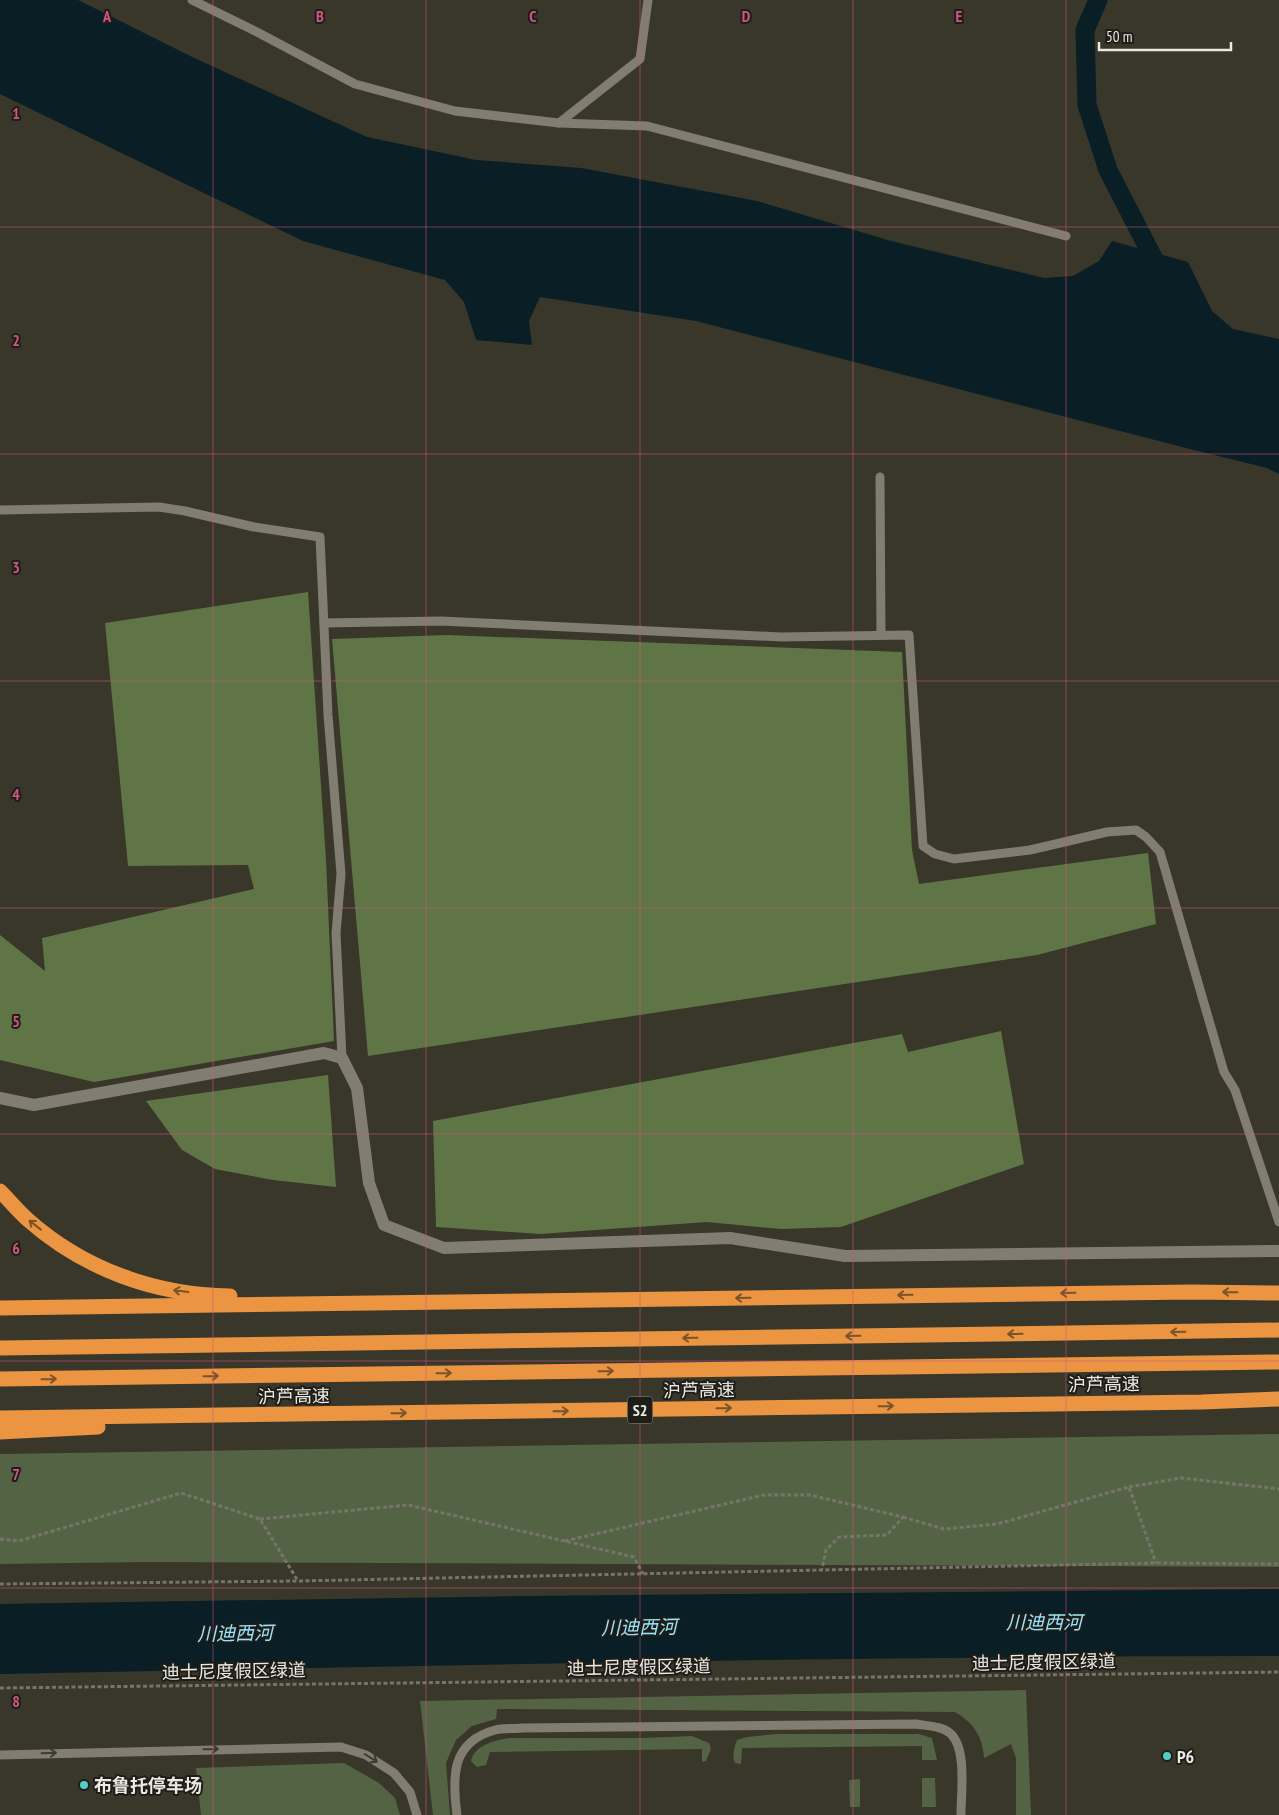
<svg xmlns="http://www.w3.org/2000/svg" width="1279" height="1815" font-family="'PT Sans Narrow','Noto Sans SC',sans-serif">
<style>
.green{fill:#546344}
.forest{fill:#5f7546}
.water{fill:#091e25}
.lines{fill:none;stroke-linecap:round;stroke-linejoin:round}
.canal{stroke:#091e25;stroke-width:19}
.path{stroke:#77756a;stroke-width:3;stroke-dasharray:4 2.5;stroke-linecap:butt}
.service{stroke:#817d70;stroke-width:9}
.minor{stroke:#817d70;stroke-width:12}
.motorway{stroke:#eb9441;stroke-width:15}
.oneway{stroke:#7b532a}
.oneway2{stroke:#3c3a32}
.grid{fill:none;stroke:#ce5784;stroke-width:1;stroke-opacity:0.55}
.poi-dot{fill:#54cdc7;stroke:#1f1d18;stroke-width:2}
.labels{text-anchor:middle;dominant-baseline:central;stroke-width:4;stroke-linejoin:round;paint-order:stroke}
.shield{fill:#1f1d18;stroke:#aeaca5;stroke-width:1}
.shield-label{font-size:16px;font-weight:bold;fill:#ebe9e2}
.street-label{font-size:18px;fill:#ebe9e2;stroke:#1f1d18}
.poi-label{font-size:18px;font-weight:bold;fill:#ebe9e2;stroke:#1f1d18;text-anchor:start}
.water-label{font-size:19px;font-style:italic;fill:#97e4fe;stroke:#1f1d18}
.grid-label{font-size:16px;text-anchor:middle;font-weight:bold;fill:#ce5784;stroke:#1f1d18;stroke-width:4;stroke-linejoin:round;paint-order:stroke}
</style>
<rect width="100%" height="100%" fill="#39362a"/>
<g class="green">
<polygon points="1279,1434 1279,1567 148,1562 0,1564 0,1454"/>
<path d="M 1026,1690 L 1031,1815 L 1016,1815 L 1016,1758 L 1011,1744 L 984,1758 C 983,1737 973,1722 955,1712 L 497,1709 L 496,1719 L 472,1726 L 456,1740 L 446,1763 L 450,1815 L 433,1815 L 420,1701 Z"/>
<path d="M 776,1734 L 919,1734 L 932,1738 L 937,1760 L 922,1760 L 922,1746 L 742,1748 L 741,1764 L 735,1763 C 732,1756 734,1748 737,1740 L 747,1737 Z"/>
<path d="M 692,1736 L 709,1743 L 711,1749 L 706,1761 L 702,1762 L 702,1749 L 490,1752 L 486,1765 L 477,1767 L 471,1761 C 474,1745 496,1740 509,1738 L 641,1738 Z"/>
<polygon points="344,1763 379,1783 395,1798 400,1815 201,1815 196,1768"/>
<polygon points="922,1778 935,1778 936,1807 922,1807"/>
<polygon points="860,1779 860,1807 850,1807 849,1780"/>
</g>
<g class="forest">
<polygon points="308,592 326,860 334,1041 94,1082 0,1060 0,935 45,971 42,938 254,889 248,865 128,866 105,623"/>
<polygon points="446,635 902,652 912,850 919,884 1148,853 1156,924 1037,955 368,1056 332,639"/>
<polygon points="1001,1031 1024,1164 841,1227 781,1229 707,1222 540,1234 436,1227 433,1121 902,1034 908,1052"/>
<polygon points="328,1075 336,1187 273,1180 215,1169 182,1150 146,1101"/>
</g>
<g class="water">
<polygon points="0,0 78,0 190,56 367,137 476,160 581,168 757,201 891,241 1044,278 1073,276 1099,261 1112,241 1188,262 1212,311 1233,329 1279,339 1279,474 1267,468 1182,447 696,321 540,297 529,321 532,345 476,340 464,302 445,280 303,241 0,94"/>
<path d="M 1279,1589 L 1279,1656 C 853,1656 426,1666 0,1674 L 0,1604 L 527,1596 Z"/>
</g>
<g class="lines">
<polyline class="canal" points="1098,0 1085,30 1087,105 1108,170 1161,273"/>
<g class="path">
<polyline points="1129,1487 1181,1478 1279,1489"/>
<polyline points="903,1517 944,1529 997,1524 1129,1487 1156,1563"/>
<polyline points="260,1519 408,1505 634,1557 643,1574"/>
<polyline points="0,1539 19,1541 181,1493 260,1519 298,1581"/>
<polyline points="565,1541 764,1495 810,1495 903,1517 887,1535 839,1537 826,1550 822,1569"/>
<polyline points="0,1584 298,1581 1156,1563 1279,1564"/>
<polyline points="0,1688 1279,1672"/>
</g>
<g class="service">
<polyline points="192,0 255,31 355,84 455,111 559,123 647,126 1066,236"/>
<polyline points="559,123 640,59 648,0"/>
<polyline points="880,477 881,635"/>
<polyline points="0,510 159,507 185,511 254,527 320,537 328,715 341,874 336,933 342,1058"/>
<polyline points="324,623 441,621 781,637 909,635 923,846 935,854 954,859 1030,850 1107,832 1136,830 1146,837 1160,852 1224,1072 1235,1090 1279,1222"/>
<polyline points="0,1755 341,1747 366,1755 394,1773 410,1792 417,1815"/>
<path d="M 457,1815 C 452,1777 451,1742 495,1730 C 503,1728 513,1729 522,1728 L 916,1724 C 927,1726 942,1726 951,1734 C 967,1750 961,1793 961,1815"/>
</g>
<polyline class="minor" points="0,1098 34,1105 324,1053 342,1058 357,1088 369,1183 384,1225 444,1248 730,1238 845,1256 1279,1251"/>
<g class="motorway">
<path d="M 0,1191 C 9,1200 17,1210 27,1219 C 83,1269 155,1295 230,1296"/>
<polyline points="0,1308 1192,1292 1279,1293"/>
<polyline points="0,1348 1279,1330"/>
<polyline points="0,1379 1279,1362"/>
<polyline points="0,1418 1202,1402 1279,1399"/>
<polyline points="0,1432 98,1427"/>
</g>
</g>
<defs><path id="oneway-shaft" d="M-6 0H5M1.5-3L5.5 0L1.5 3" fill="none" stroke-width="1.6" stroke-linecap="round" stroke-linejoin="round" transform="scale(1.25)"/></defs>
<g class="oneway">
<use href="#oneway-shaft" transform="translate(35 1225) rotate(-142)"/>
<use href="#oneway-shaft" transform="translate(181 1291) rotate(-173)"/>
<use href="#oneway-shaft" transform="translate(1230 1292) rotate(-179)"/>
<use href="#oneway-shaft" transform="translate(1068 1293) rotate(179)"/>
<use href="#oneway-shaft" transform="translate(905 1295) rotate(179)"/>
<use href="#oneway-shaft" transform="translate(743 1298) rotate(179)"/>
<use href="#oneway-shaft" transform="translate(1178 1332) rotate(179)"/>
<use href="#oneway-shaft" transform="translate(1015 1334) rotate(179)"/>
<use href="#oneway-shaft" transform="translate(853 1336) rotate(179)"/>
<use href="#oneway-shaft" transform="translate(690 1338) rotate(179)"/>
<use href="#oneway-shaft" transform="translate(606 1371) rotate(-1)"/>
<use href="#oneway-shaft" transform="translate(444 1373) rotate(-1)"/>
<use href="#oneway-shaft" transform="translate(211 1376) rotate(-1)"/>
<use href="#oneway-shaft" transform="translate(49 1379) rotate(-1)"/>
<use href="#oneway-shaft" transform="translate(886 1406) rotate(-1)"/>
<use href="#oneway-shaft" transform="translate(724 1408) rotate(-1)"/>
<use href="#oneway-shaft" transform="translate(561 1411) rotate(-1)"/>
<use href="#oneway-shaft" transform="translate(399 1413) rotate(-1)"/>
</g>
<g class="oneway2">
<use href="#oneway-shaft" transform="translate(211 1749) rotate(-1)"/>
<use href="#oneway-shaft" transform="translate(49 1753) rotate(-2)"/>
<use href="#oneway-shaft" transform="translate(371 1758) rotate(32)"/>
</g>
<path class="grid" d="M 213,0 L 213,1815M 426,0 L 426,1815M 640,0 L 640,1815M 853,0 L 853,1815M 1066,0 L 1066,1815M 0,227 L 1279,227M 0,454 L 1279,454M 0,681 L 1279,681M 0,908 L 1279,908M 0,1134 L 1279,1134M 0,1361 L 1279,1361M 0,1588 L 1279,1588"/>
<g class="poi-dot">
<circle cx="1167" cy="1756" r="5"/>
<circle cx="84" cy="1785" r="5"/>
</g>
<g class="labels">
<rect class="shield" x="627.5" y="1396.5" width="25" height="27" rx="4"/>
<g class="shield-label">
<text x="640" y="1410">S2</text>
</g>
<g class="street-label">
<text transform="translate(1104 1384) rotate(-1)">沪芦高速</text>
<text transform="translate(699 1390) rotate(-1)">沪芦高速</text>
<text transform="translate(294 1396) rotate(-1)">沪芦高速</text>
<text transform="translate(1044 1662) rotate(-1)">迪士尼度假区绿道</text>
<text transform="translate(639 1667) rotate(-1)">迪士尼度假区绿道</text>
<text transform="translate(234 1671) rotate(-1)">迪士尼度假区绿道</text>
</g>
<g class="poi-label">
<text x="1177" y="1756">P6</text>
<text x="94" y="1785">布鲁托停车场</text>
</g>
<g class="water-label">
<text x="1044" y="1622">川迪西河</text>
<text transform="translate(639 1627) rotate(-1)">川迪西河</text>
<text transform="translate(235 1633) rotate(-1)">川迪西河</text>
</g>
</g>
<g class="grid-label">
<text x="107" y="22">A</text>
<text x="320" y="22">B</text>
<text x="533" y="22">C</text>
<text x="746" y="22">D</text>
<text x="959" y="22">E</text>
<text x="16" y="119">1</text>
<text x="16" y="346">2</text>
<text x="16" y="573">3</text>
<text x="16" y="800">4</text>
<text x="16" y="1027">5</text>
<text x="16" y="1254">6</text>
<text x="16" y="1480">7</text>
<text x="16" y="1707">8</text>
</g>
<path d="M1099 42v8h132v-8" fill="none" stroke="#ebe9e2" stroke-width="2.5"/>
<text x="1106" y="42" font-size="15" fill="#ebe9e2" stroke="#1f1d18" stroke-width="4" paint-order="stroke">50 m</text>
</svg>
